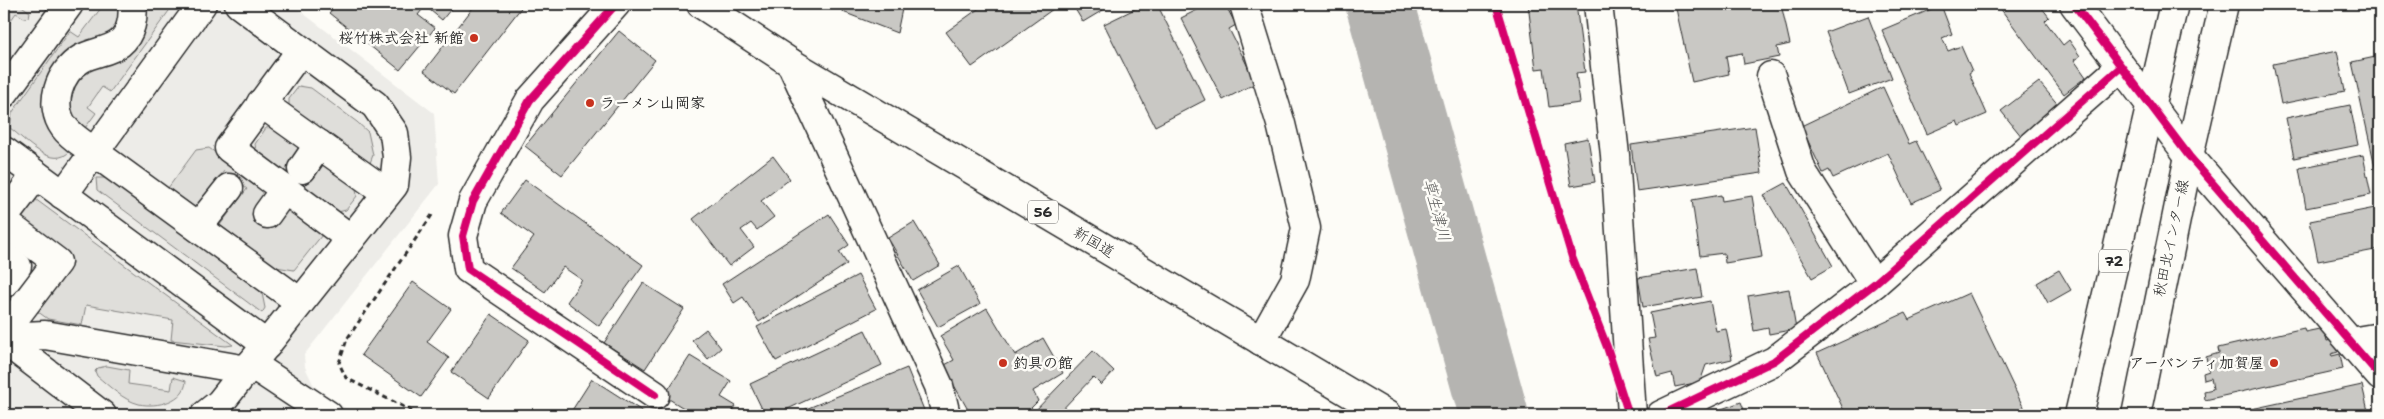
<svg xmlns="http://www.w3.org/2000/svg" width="2384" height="419" font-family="'Shantell Sans','Klee One',sans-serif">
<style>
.built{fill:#edece8}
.green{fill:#dfdeda;stroke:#858482}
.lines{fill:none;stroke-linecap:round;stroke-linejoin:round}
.river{stroke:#b5b4b1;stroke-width:69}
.building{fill:#c9c8c4;stroke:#2b2b2b}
.minor-casing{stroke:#2b2b2b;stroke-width:31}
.major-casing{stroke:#2b2b2b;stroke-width:31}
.path{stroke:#2b2b2b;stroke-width:3;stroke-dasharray:5 4;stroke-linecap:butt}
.minor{stroke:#fdfcf7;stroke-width:28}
.major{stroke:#fdfcf7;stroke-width:28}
.cycleway-casing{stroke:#fdfcf7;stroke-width:11}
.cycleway{stroke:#d6006c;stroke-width:8}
.poi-dot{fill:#c8321e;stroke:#fdfcf7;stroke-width:2}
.labels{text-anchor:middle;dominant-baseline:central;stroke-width:5;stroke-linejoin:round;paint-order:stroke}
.shield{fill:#fdfcf7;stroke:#6a6a68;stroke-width:1}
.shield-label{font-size:14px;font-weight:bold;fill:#2b2b2b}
.poi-label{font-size:15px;font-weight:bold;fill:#2b2b2b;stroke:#fdfcf7;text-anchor:end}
.street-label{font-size:15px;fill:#2b2b2b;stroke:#fdfcf7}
.water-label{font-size:16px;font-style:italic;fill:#5b5b5a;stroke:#fdfcf7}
</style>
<rect width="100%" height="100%" fill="#fdfcf7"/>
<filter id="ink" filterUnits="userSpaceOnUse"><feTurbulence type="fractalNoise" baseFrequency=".02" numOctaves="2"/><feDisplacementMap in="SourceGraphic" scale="10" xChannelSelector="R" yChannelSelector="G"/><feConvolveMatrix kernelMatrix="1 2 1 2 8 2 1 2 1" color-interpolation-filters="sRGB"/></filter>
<g filter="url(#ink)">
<polygon class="built" points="4,4 291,4 434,113 439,184 304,355 305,367 313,384 324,396 358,415 4,415"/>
<g class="green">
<polygon points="4,4 19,4 30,12 29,17 24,18 16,13 4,30"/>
<path d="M 104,4 L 119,4 L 121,12 L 116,31 L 64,57 L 71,150 C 53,172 25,139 10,128 L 12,113 L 70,31 L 79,37 Z"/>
<polygon points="142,4 174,4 110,92 102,87 88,107 96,113 85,128 80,126 68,107 70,83"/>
<polygon points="299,86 311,88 357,122 368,132 373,155 370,163 365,165 289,109 289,99"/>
<polygon points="279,126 355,181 357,196 346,210 334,213 257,156 255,144 266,128"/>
<polygon points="209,148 319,228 322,235 294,270 276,267 220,225 247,189 224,171 196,208 168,188 196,150"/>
<polygon points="96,178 107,178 262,293 265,308 262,313 97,190"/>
<polygon points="31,196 233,345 226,346 171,340 173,320 86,305 82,325 48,319 34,309 69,258 15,217"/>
<path d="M 107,366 L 129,370 L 128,384 L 171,390 L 173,377 L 186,381 C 185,401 157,408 139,404 C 123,400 109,386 97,376 L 95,371 L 98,368 Z"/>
</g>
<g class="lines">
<polyline class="river" points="1380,4 1494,415"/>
</g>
<g class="building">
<polygon points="337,4 455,4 442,20 425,6 418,15 435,28 400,70 329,13"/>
<polygon points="476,4 524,4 454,94 424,71"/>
<polygon points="846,4 903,4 897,33 843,12"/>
<polygon points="985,4 1060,4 972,67 946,32"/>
<polygon points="1072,4 1113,4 1083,22"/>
<polygon points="1145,4 1157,4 1205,100 1155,126 1104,24"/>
<polygon points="1209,4 1225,4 1236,25 1229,29 1256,83 1223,100 1181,18"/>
<polygon points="1528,4 1576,4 1585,72 1576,73 1580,103 1549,107 1544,68 1536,69"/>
<polygon points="1675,4 1781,4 1790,44 1777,47 1779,57 1744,64 1742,53 1726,56 1729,74 1692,82"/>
<polygon points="1997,4 2039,4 2049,17 2045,21 2063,45 2069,40 2080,56 2074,60 2086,77 2064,94"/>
<polygon points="1941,5 1952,34 1942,38 1948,51 1961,46 1972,71 1969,73 1987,114 1959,126 1957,121 1927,134 1882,30"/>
<polygon points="1868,16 1892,78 1849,94 1826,32"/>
<polygon points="619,31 655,60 562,175 525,146"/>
<polygon points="2337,51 2345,91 2281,104 2273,64"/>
<polygon points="2380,56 2380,189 2352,62"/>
<polygon points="2039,82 2060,107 2022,137 2001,111"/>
<polygon points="1883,87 1909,144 1916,141 1940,190 1911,203 1888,153 1833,178 1829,170 1823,173 1801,126"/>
<polygon points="2350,105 2358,145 2294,158 2286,118"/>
<polygon points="1755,127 1762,173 1637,191 1631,145"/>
<polygon points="1588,138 1595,182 1571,186 1564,143"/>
<polygon points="2363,155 2371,195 2306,208 2299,168"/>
<polygon points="773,156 790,179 761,201 774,217 757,230 751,223 741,230 754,247 729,266 693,219"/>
<polygon points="525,180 643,265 599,326 567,302 582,280 563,267 545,292 511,268 534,237 501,213"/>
<polygon points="1786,183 1833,266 1812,278 1764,195"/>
<polygon points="1721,195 1722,201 1752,196 1762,257 1725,263 1724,253 1700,256 1692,200"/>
<polygon points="2375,208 2380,236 2380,249 2318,261 2310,221"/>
<polygon points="829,214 849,245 839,252 847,264 759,322 743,297 734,303 722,284"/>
<polygon points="914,222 940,265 913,281 888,238"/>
<polygon points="959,266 980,304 938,327 917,290"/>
<polygon points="1697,268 1702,297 1643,307 1638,278"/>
<polygon points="2059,270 2071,290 2048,303 2037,283"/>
<polygon points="858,275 876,309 776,361 757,327"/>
<polygon points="413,282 451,309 427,342 449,358 421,397 361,355"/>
<polygon points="643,283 684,309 645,369 604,343"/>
<polygon points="1789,289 1796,329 1769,334 1768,328 1754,331 1748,296"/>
<polygon points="1969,293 2027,415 1846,415 1817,353 1905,313 1909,320"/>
<polygon points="1710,301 1716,331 1726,329 1732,359 1706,365 1700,382 1675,387 1672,373 1657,377 1648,339 1655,338 1650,313"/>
<polygon points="987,308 1015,355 1043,338 1063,373 1033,391 1038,401 1024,415 971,415 943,366 954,360 940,336"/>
<polygon points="491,314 529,340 489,398 451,372"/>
<polygon points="2304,328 2305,332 2324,328 2327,341 2335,339 2338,352 2331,354 2332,356 2340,354 2343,369 2205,400 2204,391 2213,389 2211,378 2204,380 2203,373 2209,371 2206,357 2219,353 2218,348"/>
<polygon points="706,329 721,348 708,359 692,340"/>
<polygon points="865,330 882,365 775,415 765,415 750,384"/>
<polygon points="1093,351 1114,371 1101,385 1093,377 1057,415 1031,415"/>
<polygon points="690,356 731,381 721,397 736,406 730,415 695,415 664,396"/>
<polygon points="907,368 926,415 791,415"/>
<polygon points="592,379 645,413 644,415 569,415"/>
<polygon points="2362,385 2368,411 2379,409 2380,415 2233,415 2233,413"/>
<polygon points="1741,402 1746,415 1705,415"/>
</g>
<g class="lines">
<g class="minor-casing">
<g id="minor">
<path d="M 132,4 C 134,17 131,34 120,43 C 108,52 93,52 81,59 C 59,72 48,105 64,127 C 71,137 85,145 94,152 L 300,302"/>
<polyline points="616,4 530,100 473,201 463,236 468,269 655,395"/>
<polyline points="1244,4 1281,124 1306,228 1295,280 1261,341"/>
<polyline points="1598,4 1615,155 1632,415"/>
<polyline points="2074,4 2189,156 2380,376"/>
<polyline points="301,50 229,148 351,239"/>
<polyline points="791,63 939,386 946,415"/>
<polyline points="1771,76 1802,171 1874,284"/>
<polyline points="4,93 69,4"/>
<polyline points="261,103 387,193"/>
<polyline points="4,151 267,345"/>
<polyline points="302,169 319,144"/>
<polyline points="63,195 202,4"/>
<polyline points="267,214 285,189"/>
<polyline points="4,217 36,175"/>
<polyline points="4,222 57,262 4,332"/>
<polyline points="198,227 229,188"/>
<polyline points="4,256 17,266 4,283"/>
<polyline points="4,337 45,335 247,370"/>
<polyline points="4,340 102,415"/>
<polyline points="2351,342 2380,337"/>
<polyline points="251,364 328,415"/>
<polyline points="205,415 220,403 394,185 397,157 394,133 375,105 239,4"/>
<polyline points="1661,415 1774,361 1874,284 2121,67"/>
</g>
</g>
<g class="major-casing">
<g id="major">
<polyline points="701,4 791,63 1387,415"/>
<polyline points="2079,415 2174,4"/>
<polyline points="2136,415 2189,156 2224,4"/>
</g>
</g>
<g class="path">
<polyline points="1300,4 1301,7"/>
<polyline points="420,415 346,378 339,363 347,339 432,215"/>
</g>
<use href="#minor" class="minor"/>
<use href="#major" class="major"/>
<g class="cycleway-casing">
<g id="cycleway">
<polyline points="616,4 530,100 473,201 463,236 468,269 655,395"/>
<polyline points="1496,4 1572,257 1607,347 1629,415"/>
<polyline points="2074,4 2189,156 2380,376"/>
<polyline points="1661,415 1774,361 1874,284 2121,67"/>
</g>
</g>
<use href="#cycleway" class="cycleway"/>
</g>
</g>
<g class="poi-dot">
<circle cx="474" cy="38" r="5"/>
<circle cx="590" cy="103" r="5"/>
<circle cx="1003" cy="363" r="5"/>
<circle cx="2274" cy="363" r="5"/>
</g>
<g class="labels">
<g class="shield">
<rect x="1028" y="200.5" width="30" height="23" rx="4"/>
<rect x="2099" y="249.5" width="30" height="23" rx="4"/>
</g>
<g class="shield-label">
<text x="1043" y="212">56</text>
<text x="2114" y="261">72</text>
</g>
<g class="poi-label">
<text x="464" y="38">桜竹株式会社 新館</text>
<text x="600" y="103" text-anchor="start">ラーメン山岡家</text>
<text x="1013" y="363" text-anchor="start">釣具の館</text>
<text x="2264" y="363">アーバンティ加賀屋</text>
</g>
<g class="street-label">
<text transform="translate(2171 238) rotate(-78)">秋田北インター線</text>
<text transform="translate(1094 242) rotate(31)">新国道</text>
</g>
<g class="water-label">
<text transform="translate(1437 210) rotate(75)">草生津川</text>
</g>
</g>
<rect width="2384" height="419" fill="none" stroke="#fdfcf7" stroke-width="20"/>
<rect x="10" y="10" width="2364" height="399" fill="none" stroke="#2b2b2b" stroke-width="2" filter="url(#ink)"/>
</svg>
